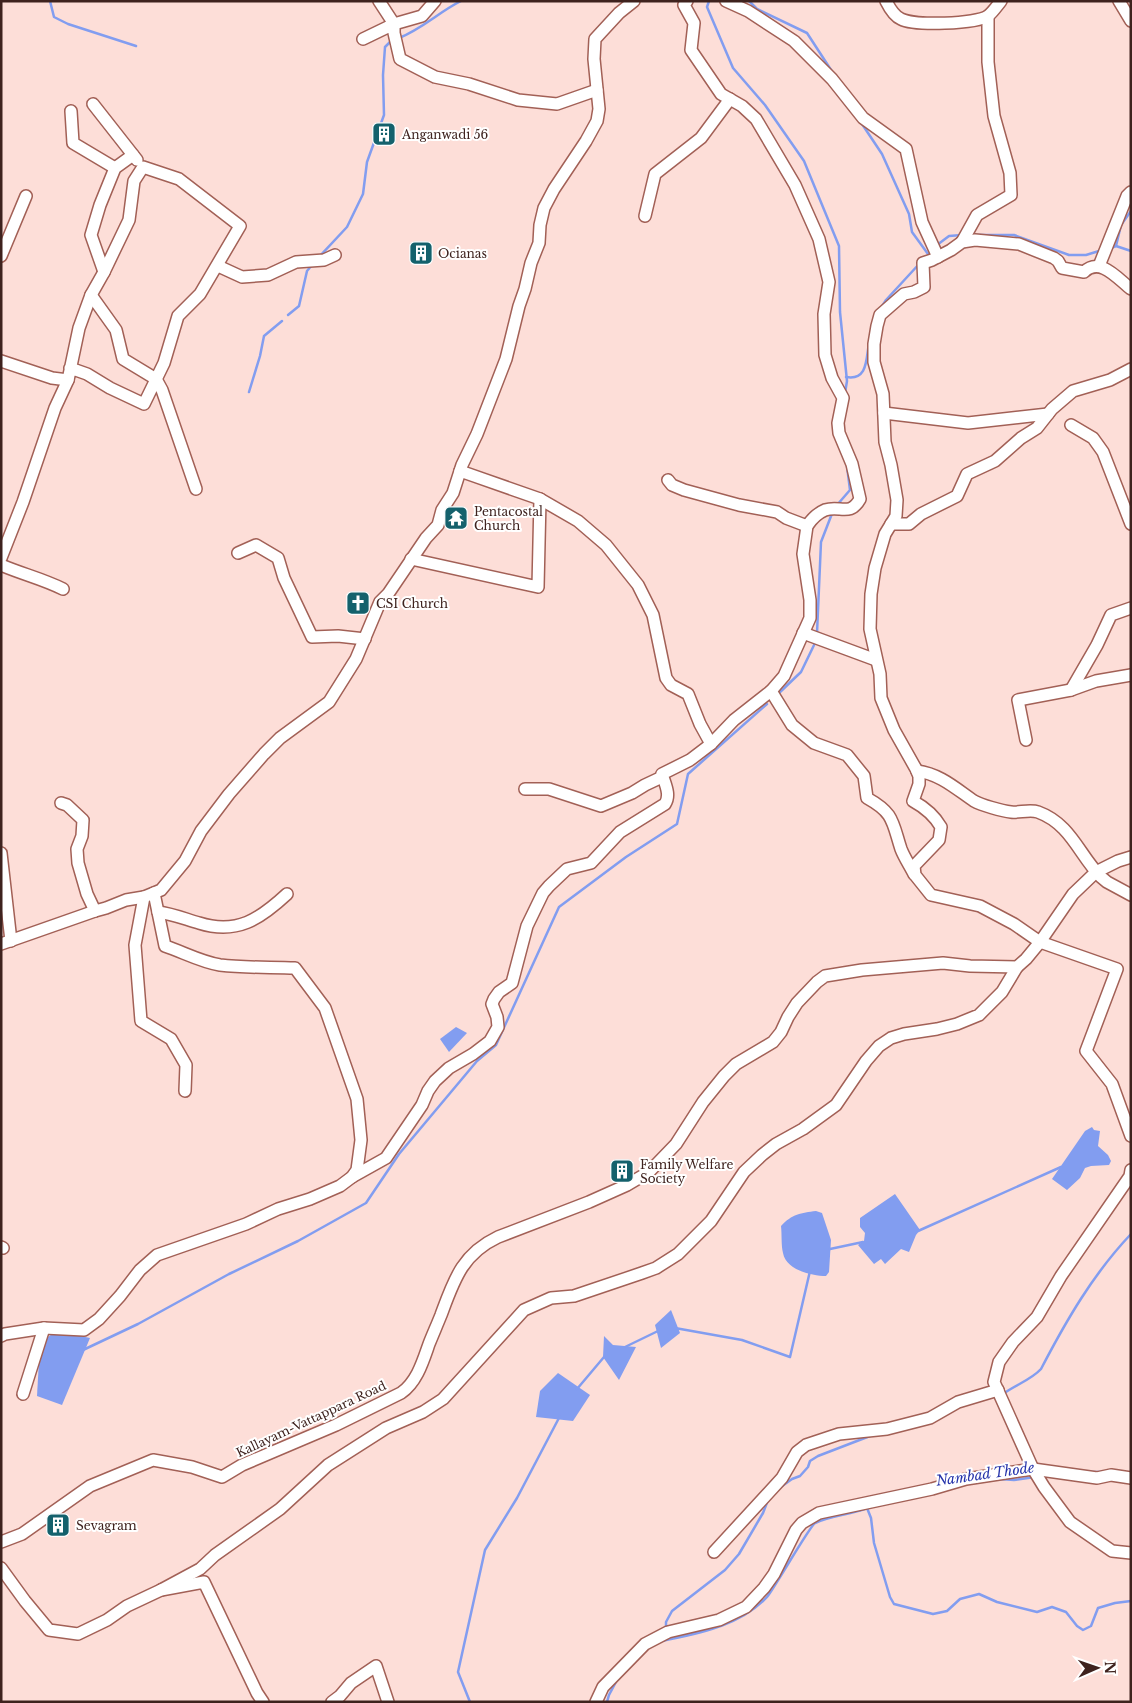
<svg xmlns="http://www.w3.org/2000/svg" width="1132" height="1703" font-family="'Libre Baskerville',serif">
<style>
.water{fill:#829df0}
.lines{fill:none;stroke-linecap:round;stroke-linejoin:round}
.stream{stroke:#829df0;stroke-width:2.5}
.minor-casing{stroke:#a26056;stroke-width:14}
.minor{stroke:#fff;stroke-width:11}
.labels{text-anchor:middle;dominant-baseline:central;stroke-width:4;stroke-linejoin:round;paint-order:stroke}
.poi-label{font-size:12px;fill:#3e221e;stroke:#fff;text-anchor:start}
.street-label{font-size:12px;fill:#3e221e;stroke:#fff}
.water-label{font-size:14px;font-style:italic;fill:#2533aa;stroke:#fff}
</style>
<rect width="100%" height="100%" fill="#fdded8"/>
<g class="water">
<polygon points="456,1027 467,1033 449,1052 440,1039"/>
<polygon points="1092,1127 1094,1130 1100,1131 1098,1146 1108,1155 1111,1161 1109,1165 1091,1166 1085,1168 1080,1178 1067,1190 1052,1179 1085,1131"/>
<polygon points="895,1194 920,1230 916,1235 909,1252 901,1249 885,1264 881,1259 874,1264 858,1245 864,1241 865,1233 860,1227 860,1218"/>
<path d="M 816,1211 L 822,1213 L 831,1240 L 829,1272 L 826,1276 C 812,1276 786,1270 783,1253 C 781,1245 782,1234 781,1226 C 792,1214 801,1213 816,1211 Z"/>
<polygon points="671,1310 680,1333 661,1348 655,1325"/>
<polygon points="57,1331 90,1338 62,1405 37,1396 40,1342"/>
<polygon points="604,1336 613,1345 636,1347 619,1380 603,1357"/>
<polygon points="558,1373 590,1395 573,1421 536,1417 540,1391"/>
</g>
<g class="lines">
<g class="stream">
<polyline points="50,1 54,17 68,24 136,46"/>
<polyline points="709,1 707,7 733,68 765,105 804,161 839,246 840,312 847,381 845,393"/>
<polyline points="749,1 757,9 807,33 833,73"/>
<path d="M 399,38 C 422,29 439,12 461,1"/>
<polyline points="860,121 882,154 909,214 912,232 928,254"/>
<polyline points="977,235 1014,235 1069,255 1086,255 1099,251"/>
<polyline points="937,245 949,236 962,235"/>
<polyline points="1116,246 1121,225 1131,211"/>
<polyline points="1111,248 1116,246 1131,251"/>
<polyline points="319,257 347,227 363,194 367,162 384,115 383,75 385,47 391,41"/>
<polyline points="881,308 886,300 920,263"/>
<polyline points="288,315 299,306 307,271 312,265"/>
<path d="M 846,377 C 868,381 866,359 869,343"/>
<polyline points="249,392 260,356 264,336 282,321"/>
<polyline points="837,505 850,490 847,466"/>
<polyline points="817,633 821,542 833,511"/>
<polyline points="778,694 801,672 816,641"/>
<polyline points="918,1231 1061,1167"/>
<polyline points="830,1249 863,1242"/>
<polyline points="675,1328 742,1340 790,1357 810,1271"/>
<polyline points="625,1347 658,1331"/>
<polyline points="83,1350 138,1324 229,1274 298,1241 366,1203 399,1154 477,1061 496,1045 559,907 626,857 677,824 688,774 767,704"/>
<polyline points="577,1389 604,1357"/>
<path d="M 1003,1394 C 1015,1385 1031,1380 1041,1369 C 1066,1321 1093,1274 1131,1234"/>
<polyline points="1090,1472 1102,1472"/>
<polyline points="1000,1479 1014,1480 1035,1477"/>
<polyline points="778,1489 792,1479 800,1476 808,1467 810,1461 818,1456 870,1436"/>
<polyline points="666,1629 666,1622 672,1611 725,1570 739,1554 763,1513 768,1500"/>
<path d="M 662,1641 C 699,1633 740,1626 767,1597 C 775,1587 810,1526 815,1523 C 832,1515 850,1515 867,1508 L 871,1518 L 874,1543 L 890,1597 L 894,1604 L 933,1614 L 947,1611 L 960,1599 L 979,1594 L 997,1602 L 1037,1612 L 1052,1607 L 1066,1612 L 1077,1626 L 1083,1630 L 1091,1626 L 1098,1608 L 1115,1603 L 1131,1601"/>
<polyline points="470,1702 458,1672 485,1550 517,1498 560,1416"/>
<polyline points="607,1702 609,1695 617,1680"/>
</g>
<g class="minor-casing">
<g id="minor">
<polyline points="379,1 394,24 422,16 435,1"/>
<polyline points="726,1 748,11 794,41 832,79 863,118 906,149 922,222 938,257"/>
<path d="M 886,1 C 889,7 894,16 901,19 C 914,26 976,24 988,16 C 993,12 997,6 1001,1"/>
<polyline points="1119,1 1131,21"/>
<polyline points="363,39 394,24 394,33 400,59 435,77 469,84 518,100 557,104 597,90"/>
<polyline points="93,104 137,160"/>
<polyline points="71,111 73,143 115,168"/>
<polyline points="645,216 655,174 701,138 730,99"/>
<polyline points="962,242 977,215 1011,195 1010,173 994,116 988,62 988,16"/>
<polyline points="1,256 26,196"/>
<polyline points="218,266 242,277 268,275 296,262 324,260 335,255"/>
<polyline points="1099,266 1127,196 1131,192"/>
<polyline points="104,272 91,235 100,205 115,168 133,155"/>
<path d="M 1131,289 C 1118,279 1100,256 1084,272 L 1062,268 L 1058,261 L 1054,258 L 1019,244 L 975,240 L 962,242 L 951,250 L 932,260 L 923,263 L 924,287 L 914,292 L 904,294 L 880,315 L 877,326 L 874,344 L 874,362 L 883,394 L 885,442 L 891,465 L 897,500 L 896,516 L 885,534 L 875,568 L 871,594 L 870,629 L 880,674 L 881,698 L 894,730 L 916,769 L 919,776 L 919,784 L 913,801 C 924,807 934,815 941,827 L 939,840 L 914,866 L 915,875 L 931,895 L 980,906 L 1014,924 L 1040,942 L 1117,969 L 1086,1051 L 1112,1084 L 1131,1136"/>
<polyline points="91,295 116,330 123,359 156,379 162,390 196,489"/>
<polyline points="1,361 52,378 68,380"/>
<polyline points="884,413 968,423 1048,414"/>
<polyline points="1071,425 1093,438 1103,452 1131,524"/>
<polyline points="668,480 672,485 684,490 739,505 777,512 786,518 807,526"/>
<polyline points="540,499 578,521 606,545 638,585 653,615 666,678 671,685 688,694 700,724 711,744"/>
<polyline points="891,524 909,524 921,514 957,496 967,474 995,461 1021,438 1037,428 1052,409 1073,391 1110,380 1131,369"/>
<polyline points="238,553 256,545 278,558 284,578 312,637 338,636 365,639"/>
<polyline points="1,558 23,502 55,408 68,380 79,328 91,295 104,272 129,220 134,181 143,167 179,179 240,226 200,294 178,316 164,363 144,404 110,388 87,374 70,368"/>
<polyline points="411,559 538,587 540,499 460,471"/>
<path d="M 1,565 C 22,574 43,579 63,589"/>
<polyline points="803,633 876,660"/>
<polyline points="1071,690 1097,645 1111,615 1131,608"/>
<path d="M 771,691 L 792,725 L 814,743 L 847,755 L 864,776 L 867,798 C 894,813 892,821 901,849 C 904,857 910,866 914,874"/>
<polyline points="1026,740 1018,700 1071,690 1096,681 1131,675"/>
<path d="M 917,771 C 940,774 955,788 974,801 C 981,805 1002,811 1011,812 C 1019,813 1030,809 1038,812 C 1071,824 1079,855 1101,877 L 1107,882 L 1131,895"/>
<polyline points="525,789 549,789 601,806 632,793 645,785 662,777"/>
<polyline points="61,803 67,805 83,820 82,836 77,849 78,863 87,894 95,911"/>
<polyline points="1,853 11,941"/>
<polyline points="144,897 135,945 141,1021 171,1039 186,1065 185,1091"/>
<path d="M 158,912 C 173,914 185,919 199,923 C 237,935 260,919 287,894"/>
<polyline points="1,944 95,911 106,908 126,900 144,897 161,890 185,861 201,831 229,794 264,754 280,738 329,702 356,659 380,602 388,594 426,538 438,525 442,510 453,493 462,465 477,434 506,359 519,306 525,289 531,263 539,243 540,225 544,208 554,189 586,141 597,121 599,109 594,59 595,39 619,13 634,1"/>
<polyline points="1131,1170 1130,1176 1061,1276 1037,1317 1013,1342 999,1362 994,1382 1033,1469 1044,1487 1070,1522 1112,1551 1131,1553"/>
<path d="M 352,1177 L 386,1158 L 422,1105 L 428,1091 L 435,1081 L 449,1068 L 473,1054 L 490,1041 L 498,1027 L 497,1017 L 492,1004 L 494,999 L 499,992 L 512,983 L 527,926 L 543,893 L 549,886 L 567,869 L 591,863 L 620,832 L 665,804 C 671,795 665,784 662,774 L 690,760 L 711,744 L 734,720 L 771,691 L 784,676 L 810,618 L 810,600 L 803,554 L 807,526 C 811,520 818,513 825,510 C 840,505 850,517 860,499 L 852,464 L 839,433 L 838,423 L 843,398 L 832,378 L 825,355 L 824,314 L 829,282 L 819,239 L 795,185 L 756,119 L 742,106 L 721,94 L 691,50 L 694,23 L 684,5 L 687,1"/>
<polyline points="1,1247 3,1248"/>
<path d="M 1,1336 L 5,1334 L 44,1328 L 84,1330 L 99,1319 L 120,1296 L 140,1270 L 157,1255 L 246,1224 L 278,1209 L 310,1199 L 340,1186 L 352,1177 L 357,1170 L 361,1140 L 357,1099 L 325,1008 L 295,968 C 270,967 245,968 220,965 C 201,962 183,952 165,946 L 154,893"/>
<polyline points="23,1394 44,1328"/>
<path d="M 1,1542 L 22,1534 L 90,1486 L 153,1460 L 192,1467 L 222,1477 L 242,1465 L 336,1425 L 401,1393 C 417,1382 423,1361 429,1344 C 433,1334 437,1325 441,1315 C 454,1280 462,1254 498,1237 L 589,1202 L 627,1185 L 649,1172 L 676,1144 L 703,1102 L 724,1076 L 736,1064 L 773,1042 L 781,1032 L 788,1017 L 797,1003 L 817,982 L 825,976 L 862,970 L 943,963 L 970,966 L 1017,967 L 1026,959 L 1040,942 L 1073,894 L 1096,872 L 1118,861 L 1131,857"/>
<polyline points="714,1552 782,1478 797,1452 806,1445 839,1434 887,1429 930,1418 958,1402 998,1390"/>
<polyline points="1,1568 25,1601 49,1630 78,1634 107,1620 127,1606 161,1590 204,1582 257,1693 263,1702"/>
<polyline points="161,1590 200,1569 215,1555 280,1509 328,1465 386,1428 423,1412 443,1399 524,1310 551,1298 574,1296 642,1273 656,1268 678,1254 711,1221 744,1172 762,1155 776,1144 803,1129 836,1105 866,1061 879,1046 891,1038 904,1034 937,1029 957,1024 979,1015 1002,992 1017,967"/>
<polyline points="332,1702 340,1696 351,1683 376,1666 388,1702"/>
<polyline points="596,1702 603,1687 645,1644 668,1632 719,1620 746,1607 764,1588 774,1574 796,1530 802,1523 819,1513 932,1489 966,1479 1033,1469 1097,1478 1111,1475 1131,1478"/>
</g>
</g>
<use href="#minor" class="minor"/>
</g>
<defs>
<g id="building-square" transform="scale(1.25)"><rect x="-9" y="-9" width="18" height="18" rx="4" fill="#14616c" stroke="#fff"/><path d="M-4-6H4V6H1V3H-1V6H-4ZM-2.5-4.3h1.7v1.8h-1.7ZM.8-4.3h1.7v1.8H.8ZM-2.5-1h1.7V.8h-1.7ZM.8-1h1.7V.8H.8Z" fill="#fff"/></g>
<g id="temple-square" transform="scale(1.25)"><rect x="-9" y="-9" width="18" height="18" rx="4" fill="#14616c" stroke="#fff"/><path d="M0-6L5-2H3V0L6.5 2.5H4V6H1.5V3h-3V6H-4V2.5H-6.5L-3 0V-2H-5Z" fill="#fff"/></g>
<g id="church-square" transform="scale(1.25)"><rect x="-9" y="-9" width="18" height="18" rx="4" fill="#14616c" stroke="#fff"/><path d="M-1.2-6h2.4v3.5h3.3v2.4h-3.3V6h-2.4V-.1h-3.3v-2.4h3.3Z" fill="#fff"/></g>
</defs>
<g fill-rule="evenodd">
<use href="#building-square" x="384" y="134"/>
<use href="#building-square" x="421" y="253"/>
<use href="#temple-square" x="456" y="518"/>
<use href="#church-square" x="358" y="603"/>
<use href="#building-square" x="622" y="1171"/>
<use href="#building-square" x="58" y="1525"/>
</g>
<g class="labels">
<g class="poi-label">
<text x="402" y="134">Anganwadi 56</text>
<text x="438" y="253">Ocianas</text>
<text x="474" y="511">Pentacostal<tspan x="474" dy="14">Church</tspan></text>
<text x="376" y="603">CSI Church</text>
<text x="640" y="1164">Family Welfare<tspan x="640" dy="14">Society</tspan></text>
<text x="76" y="1525">Sevagram</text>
</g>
<g class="street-label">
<text transform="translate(311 1419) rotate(-25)">Kallayam-Vattappara Road</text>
</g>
<g class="water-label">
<text transform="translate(985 1474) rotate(-8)">Nambad Thode</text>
</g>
</g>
<rect width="1132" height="1703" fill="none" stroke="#3e221e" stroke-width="5"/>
<g transform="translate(1097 1668) rotate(88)" stroke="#ffffff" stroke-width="4" paint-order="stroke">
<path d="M0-4L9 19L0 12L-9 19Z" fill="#3e221e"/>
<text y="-8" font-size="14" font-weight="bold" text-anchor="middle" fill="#3e221e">N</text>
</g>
</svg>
